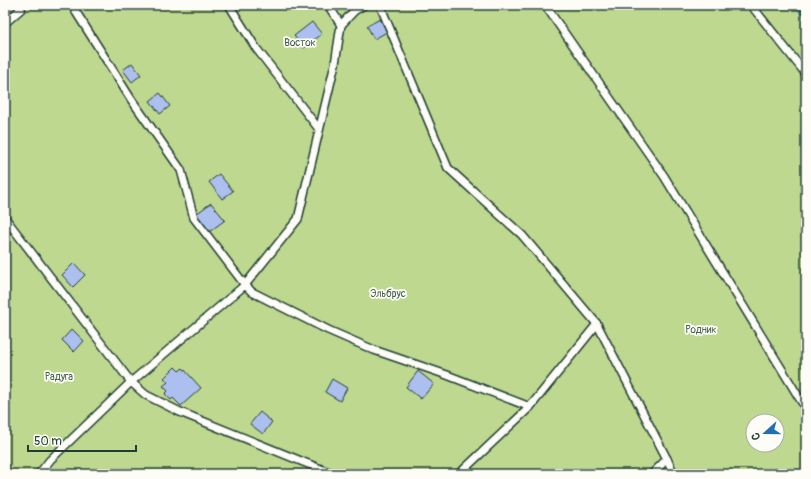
<svg xmlns="http://www.w3.org/2000/svg" width="811" height="479" font-family="Pangolin,sans-serif">
<style>
.green{fill:#bed88f;stroke:#6e8a62;fill-rule:evenodd}
.lines{fill:none;stroke-linecap:round;stroke-linejoin:round}
.stream{stroke:#659ca8;stroke-width:4.5}
.building{fill:#adbfef;stroke:#1f3d34}
.service-casing{stroke:#1f3d34;stroke-width:10}
.service{stroke:#fdfcf7;stroke-width:7}
.labels{text-anchor:middle;dominant-baseline:central;stroke-width:3.5;stroke-linejoin:round;paint-order:stroke}
.park-label{font-size:10px;fill:#3f5c46;stroke:#fdfcf7}
</style>
<rect width="100%" height="100%" fill="#fdfcf7"/>
<filter id="ink" filterUnits="userSpaceOnUse"><feTurbulence type="fractalNoise" baseFrequency=".025" numOctaves="2"/><feDisplacementMap in="SourceGraphic" scale="8" xChannelSelector="R" yChannelSelector="G"/><feConvolveMatrix kernelMatrix="1 2 1 2 8 2 1 2 1" color-interpolation-filters="sRGB"/></filter>
<g filter="url(#ink)">
<path class="green" d="M 5,5 L 806,5 L 806,474 L 5,474 ZM 753,421 L 777,421 L 777,445 L 753,445 Z"/>
<g class="lines">
<polyline class="stream" points="798,5 806,22"/>
</g>
<g class="building">
<polygon points="380,19 387,32 374,39 367,26"/>
<polygon points="312,22 322,34 304,48 294,36"/>
<polygon points="132,63 141,75 132,82 123,70"/>
<polygon points="160,93 170,106 160,114 150,101"/>
<polygon points="219,174 233,191 222,199 209,182"/>
<polygon points="211,203 225,220 209,232 196,214"/>
<polygon points="74,263 85,275 73,287 62,275"/>
<polygon points="72,329 84,341 74,352 62,340"/>
<polygon points="175,367 179,371 183,368 201,388 181,406 173,398 171,400 165,394 168,391 163,386 168,382 164,378"/>
<polygon points="418,371 434,384 421,399 406,387"/>
<polygon points="332,379 347,388 340,401 325,392"/>
<polygon points="260,412 272,422 263,434 250,424"/>
</g>
<g class="lines">
<g class="service-casing">
<g id="service">
<polyline points="74,5 76,12 131,99 181,170 194,218 245,285 252,292 328,330 374,350 447,375 530,407"/>
<polyline points="229,5 256,48 319,129"/>
<polyline points="328,5 341,25"/>
<polyline points="380,5 448,168 522,235 597,324 667,459 674,474"/>
<polyline points="545,5 664,176 806,409"/>
<polyline points="751,5 806,74"/>
<polyline points="5,23 21,9 18,5"/>
<polyline points="5,218 131,382 146,395 180,412 333,474"/>
<polyline points="39,474 50,460 131,382 245,285 298,219 335,64 341,25 354,11 364,5"/>
<polyline points="459,474 530,407 597,324"/>
<polyline points="652,474 667,459"/>
</g>
</g>
<use href="#service" class="service"/>
</g>
</g>
<g class="labels">
<g class="park-label">
<text x="300" y="43">Восток</text>
<text x="388" y="294">Эльбрус</text>
<text x="701" y="330">Родник</text>
<text x="59" y="377">Радуга</text>
</g>
</g>
<rect width="811" height="479" fill="none" stroke="#fdfcf7" stroke-width="20"/>
<rect x="10" y="10" width="791" height="459" fill="none" stroke="#1f3d34" stroke-width="1.5" filter="url(#ink)"/>
<g transform="translate(765 433) rotate(249)"><circle r="19" fill="#fdfcf7" stroke="#a4b0a9"/>
<path d="M0-3L7 15L0 10L-7 15Z" fill="#1f6fb2"/>
<text y="-6" font-size="11" font-weight="bold" text-anchor="middle" fill="#1f3d34">С</text>
</g>
<path d="M28 445v6h108v-6" fill="none" stroke="#1f3d34" stroke-width="2"/>
<text x="34" y="445" font-size="12" fill="#1f3d34" stroke="#fdfcf7" stroke-width="3" paint-order="stroke">50 m</text>
</svg>
